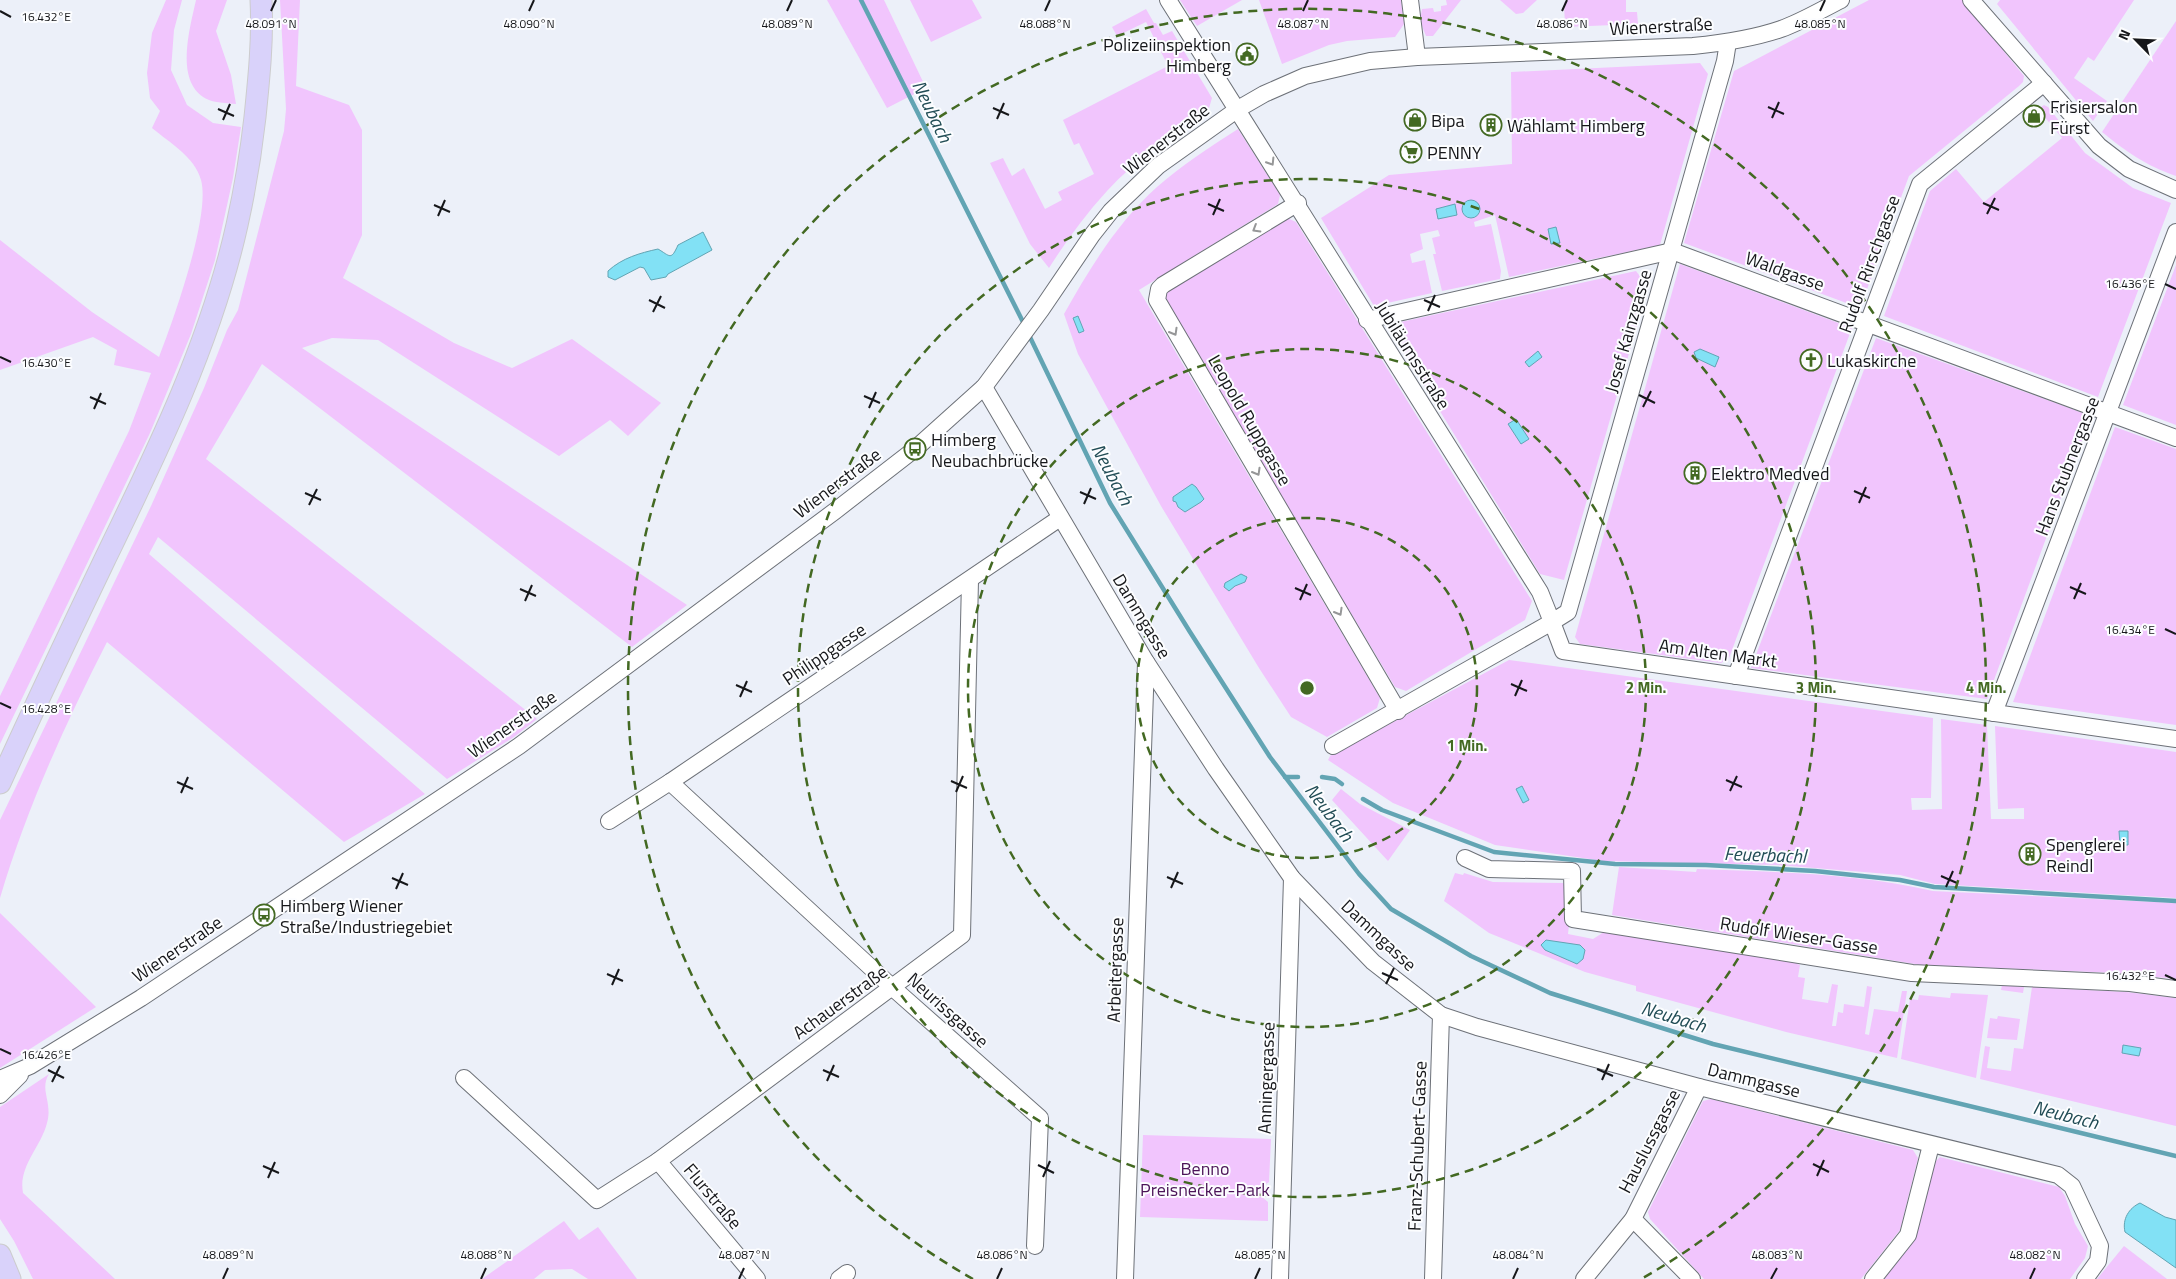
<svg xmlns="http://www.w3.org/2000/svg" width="2176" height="1279" font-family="'Titillium Web',sans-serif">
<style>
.green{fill:#f1c5fd}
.water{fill:#82e1f5;stroke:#62a4b3}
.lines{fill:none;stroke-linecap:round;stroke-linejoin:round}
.stream{stroke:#62a4b3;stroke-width:4.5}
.minor-casing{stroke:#6d7178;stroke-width:18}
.major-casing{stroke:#cccccd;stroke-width:23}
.minor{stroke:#fff;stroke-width:16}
.major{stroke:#d9d2fa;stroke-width:21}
.oneway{stroke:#969798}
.ticks{fill:none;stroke:#16171a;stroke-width:2}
.ring{fill:none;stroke:#436922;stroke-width:2.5;stroke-dasharray:9 6}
.labels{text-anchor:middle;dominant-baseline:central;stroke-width:4;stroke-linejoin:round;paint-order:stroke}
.street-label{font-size:18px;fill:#16171a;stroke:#fcfdff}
.poi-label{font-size:18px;fill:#16171a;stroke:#fcfdff;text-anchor:start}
.park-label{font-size:18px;fill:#4c1459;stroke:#fcfdff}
.water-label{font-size:19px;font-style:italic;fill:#214c55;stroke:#fcfdff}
.ticks-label{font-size:12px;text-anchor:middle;fill:#16171a;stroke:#fcfdff;stroke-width:4;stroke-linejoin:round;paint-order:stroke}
.centre{fill:#436922;stroke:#fcfdff;stroke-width:2.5}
.ring-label{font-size:15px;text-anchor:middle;font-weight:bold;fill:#436922;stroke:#fcfdff;stroke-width:4;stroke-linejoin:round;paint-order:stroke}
</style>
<rect width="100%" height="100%" fill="#ecf0f9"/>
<g class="green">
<path d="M 166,0 L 182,0 L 174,30 L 171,70 L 187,105 L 213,123 L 241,127 L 233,178 L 215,260 L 191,334 L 150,433 L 0,744 L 0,696 L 129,431 L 151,373 L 114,365 L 117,350 L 93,337 L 0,370 L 0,240 L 92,312 L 159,357 C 173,321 211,215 201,180 C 195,157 170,143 152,128 L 160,111 L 150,98 L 147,73 L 152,33 Z"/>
<path d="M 196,0 L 227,0 L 216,31 L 231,75 L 236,104 C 228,103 216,103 209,100 C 173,85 190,28 196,0 Z"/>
<path d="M 280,0 L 300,0 L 296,86 L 349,105 L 362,130 L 362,235 L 343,278 L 454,343 L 512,368 L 572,339 L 661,403 L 628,436 L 610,420 L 559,456 L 378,340 L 332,338 L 302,348 L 687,605 L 632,647 L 262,364 L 206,459 L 537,719 L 514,737 L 447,779 L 158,537 L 149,554 L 425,794 L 344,842 L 107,642 C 65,724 26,810 0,898 L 0,820 L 151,506 L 204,388 L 227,330 L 238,310 L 284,131 L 286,109 Z"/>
<polygon points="827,0 884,0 926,88 887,108"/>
<polygon points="910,0 972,0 982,18 931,42"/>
<polygon points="1180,0 1242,0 1197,26"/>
<polygon points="1259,0 1401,0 1404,24 1395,37 1347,41 1329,45 1282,64"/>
<polygon points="1446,0 1461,0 1433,36 1426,36 1420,21 1422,9 1433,8 1434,12 1441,11 1441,6 1447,5"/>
<polygon points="1500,0 1537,0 1523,13 1516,14"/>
<polygon points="1567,0 1626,0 1626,12 1637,12 1638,24 1565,27 1564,3"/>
<polygon points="1869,0 1962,0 2024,76 2023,82 2019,86 1909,176 1860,308 1684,243 1734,71"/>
<polygon points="2000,0 2134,0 2094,61 2088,57 2074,78 2107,101 2093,121 1997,4"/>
<path d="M 1146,9 L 1154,23 L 1156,23 L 1163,35 L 1172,31 L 1212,98 L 1209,108 C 1175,135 1136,159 1107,191 C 1085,215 1066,241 1049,268 L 1030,244 L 990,163 L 1003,158 L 1012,176 L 1024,168 L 1045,209 L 1062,200 L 1058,192 L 1094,174 L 1079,143 L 1074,145 L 1063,120 L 1168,66 L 1146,22 L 1117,36 L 1112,27 Z"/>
<path d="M 2176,21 L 2176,176 C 2145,165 2128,153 2102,132 Z"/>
<polygon points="1700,63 1708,74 1660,245 1509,277 1495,215 1474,222 1475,227 1491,224 1501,271 1500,279 1442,291 1433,254 1436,254 1432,238 1440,236 1438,230 1420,234 1423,249 1410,254 1412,263 1425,260 1432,293 1374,306 1321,218 1389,175 1512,164 1511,72"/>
<polygon points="2044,105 2048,107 2085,153 2133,188 2171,203 2098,397 1884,316 1930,191 1956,169 1984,202 2062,138 2038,109"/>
<path d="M 1238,129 L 1280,195 L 1278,204 L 1139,290 L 1380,698 L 1377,708 L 1327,737 L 1291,717 L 1259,668 L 1161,506 L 1078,354 L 1064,314 C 1090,268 1117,223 1157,187 C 1182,165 1210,147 1238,129 Z"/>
<polygon points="1287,218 1296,222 1532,601 1525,620 1406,691 1395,687 1165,302 1167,292"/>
<polygon points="1680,264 1852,328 1729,658 1721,663 1580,644 1575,637"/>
<polygon points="2176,265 2176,425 2123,405"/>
<polygon points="1636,271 1648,287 1564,580 1540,574 1387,325"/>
<polygon points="1876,338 2091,416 1987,699 1751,668"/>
<polygon points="2115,427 2176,449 2176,725 2013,702"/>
<polygon points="1509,660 1933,718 1931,798 1911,798 1912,810 1942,809 1941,719 1987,725 1991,819 2024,819 2024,808 1998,809 1995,726 2176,752 2176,898 1935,884 1900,875 1777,865 1603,861 1495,845 1393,803 1328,760 1330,756"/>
<polygon points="1341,789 1360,804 1410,830 1388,861 1332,800"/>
<path d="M 1619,867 L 1696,872 L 1697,869 C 1775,872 1856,873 1933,891 L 2176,903 L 2176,979 L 2117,973 L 1921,965 L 1612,915 Z"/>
<polygon points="1455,873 1463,875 1464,873 1493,882 1563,883 1565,885 1564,920 1569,925 1568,934 1593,939 1604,932 1798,961 1797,964 1800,965 1798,977 1805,978 1802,999 1828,1003 1832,984 1838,985 1832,1026 1836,1026 1838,1012 1843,1013 1844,1004 1864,1007 1867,986 1872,987 1865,1034 1869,1035 1874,1009 1898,1012 1902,991 1907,991 1897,1058 1786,1032 1636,991 1636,986 1585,972 1489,933 1444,901"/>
<polygon points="0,913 96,1007 0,1068"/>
<polygon points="2002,985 2024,987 2023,993 2001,990"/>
<polygon points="2032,987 2126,992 2176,998 2176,1126 1980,1079 1985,1046 1990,1047 1987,1068 2011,1071 2014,1048 2023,1049"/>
<polygon points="1951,993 1988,995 1976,1078 1901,1059 1910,999 1918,1000 1919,995 1950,998"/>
<polygon points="1998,1016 2020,1019 2017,1040 1987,1038 1990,1018 1997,1019"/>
<path d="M 49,1074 C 39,1090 53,1102 47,1123 C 41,1147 18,1166 23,1193 L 115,1279 L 33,1279 L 14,1241 L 0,1219 L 0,1107 Z"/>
<polygon points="1711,1099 1913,1150 1918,1158 1900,1230 1861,1279 1704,1279 1650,1219 1648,1212 1703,1101"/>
<polygon points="1143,1135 1271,1139 1269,1182 1263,1186 1262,1197 1268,1202 1268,1221 1140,1217"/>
<polygon points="1940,1157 2059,1187 2065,1196 2075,1224 2088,1246 2085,1258 2070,1279 1884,1279 1915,1240 1935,1162"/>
<polygon points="564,1221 579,1240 598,1227 637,1279 588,1279 572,1269 545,1270 534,1279 482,1279"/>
<polygon points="2124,1246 2167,1279 2097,1279"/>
</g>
<g class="water">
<circle cx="1471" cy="209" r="9"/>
<polygon points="1455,204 1457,215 1438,219 1436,209"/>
<polygon points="1556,227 1560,243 1551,244 1548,229"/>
<path d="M 703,232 L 712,250 L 668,274 L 666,277 L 651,280 L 644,268 L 640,267 L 615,280 L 608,277 L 608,271 C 622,258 640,253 658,249 C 670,256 671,261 678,245 Z"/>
<polygon points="1078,316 1084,331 1079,333 1073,318"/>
<polygon points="1700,349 1719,357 1715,367 1696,358 1694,352"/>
<polygon points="1538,351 1542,357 1529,367 1525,362"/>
<polygon points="1516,419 1529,439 1521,444 1508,424"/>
<polygon points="1192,484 1196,487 1204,499 1201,502 1185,512 1178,507 1176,502 1173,501 1173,497"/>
<polygon points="1241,574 1247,577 1245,582 1235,586 1229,591 1224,587 1225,583"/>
<polygon points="1522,786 1529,800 1523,803 1516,789"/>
<polygon points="2119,831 2128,831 2128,845 2120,845"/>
<polygon points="1546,940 1580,945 1585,950 1583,959 1577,964 1545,950 1541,945"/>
<polygon points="2123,1045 2141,1048 2139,1056 2122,1053"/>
<path d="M 2140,1203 L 2165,1217 L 2176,1220 L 2176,1268 L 2125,1232 C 2122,1219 2129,1208 2140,1203 Z"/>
</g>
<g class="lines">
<g class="stream">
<polyline points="861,0 1025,326"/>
<polyline points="1028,333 1110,503 1190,632 1270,757 1359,874 1391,909 1471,956 1550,993 1713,1044 2176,1156"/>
<polyline points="1285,777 1298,777"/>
<polyline points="1322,777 1335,779 1342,784"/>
<polyline points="1363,799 1382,810 1494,852 1615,864 1706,865 1815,871 1900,880 1934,887 2176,901"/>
</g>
<g class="minor-casing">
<g id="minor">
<polyline points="1168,0 1540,592 1552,622 1568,612 1725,61 1728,42"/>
<polyline points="1410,0 1417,57"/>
<polyline points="1971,0 2099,146 2129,169 2176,190"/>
<polyline points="1298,203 1163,285 1159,289 1157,300 1398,711"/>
<polyline points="1367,320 1672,251 2176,438"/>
<polyline points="984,387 1146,662 1216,769 1292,878 1373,962 1441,1015 1477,1027 1699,1087 2058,1175 2072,1186 2100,1246 2098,1261 2085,1279"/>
<polyline points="1736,676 1920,184 2044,83"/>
<polyline points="1994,713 2176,232"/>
<polyline points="1333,746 1552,622 1563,651 2176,739"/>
<polyline points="670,782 893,988 1040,1118 1035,1246"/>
<polyline points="609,821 670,782 1060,518"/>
<polyline points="1465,858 1489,869 1572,871 1573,919 1912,973 2130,983 2176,989"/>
<polyline points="464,1078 597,1200 658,1161 962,935 970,580"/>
<path d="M 0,1079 L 30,1066 L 141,998 L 519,746 L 835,511 L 915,449 L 984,387 L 1041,310 L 1092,235 L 1111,211 L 1158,166 L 1238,109 L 1264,94 L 1305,76 L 1370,61 L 1417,57 L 1693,46 C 1723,43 1752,39 1781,29 C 1801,22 1821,10 1841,0"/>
<polyline points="0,1095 20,1075"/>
<polyline points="658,1161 757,1279"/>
<polyline points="1633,1219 1692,1279"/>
<polyline points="839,1279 847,1273"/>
<polyline points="1125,1279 1146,662"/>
<polyline points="1280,1279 1292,878"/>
<polyline points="1433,1279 1441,1015"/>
<polyline points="1584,1279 1633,1219 1699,1087"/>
<polyline points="1873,1279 1908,1235 1931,1145"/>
</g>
</g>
<g class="major-casing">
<g id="major">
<path d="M 0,783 C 34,708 69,634 105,559 C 157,452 211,342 237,225 C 245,189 251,153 255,117 C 259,78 263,39 261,0"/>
<polyline points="0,1255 10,1279"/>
</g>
</g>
<use href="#minor" class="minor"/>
<use href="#major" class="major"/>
</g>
<defs><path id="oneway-chevron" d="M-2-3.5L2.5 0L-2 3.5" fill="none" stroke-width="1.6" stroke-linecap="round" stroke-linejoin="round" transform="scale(1.25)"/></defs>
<g class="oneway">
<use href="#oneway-chevron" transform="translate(1271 162) rotate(58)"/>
<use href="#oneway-chevron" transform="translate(1256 229) rotate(149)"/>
<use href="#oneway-chevron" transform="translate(1174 332) rotate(60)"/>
<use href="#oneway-chevron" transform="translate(1257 472) rotate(60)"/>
<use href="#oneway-chevron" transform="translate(1339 612) rotate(60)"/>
</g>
<path class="ticks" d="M 0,11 L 11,17M 271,11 L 276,0M 529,11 L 534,0M 787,11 L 792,0M 1045,11 L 1050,0M 1303,11 L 1308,0M 1562,11 L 1567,0M 1820,11 L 1825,0M 1768,107 L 1784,114M 993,108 L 1009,115M 218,109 L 234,116M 1772,118 L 1779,102M 997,119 L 1004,103M 223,120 L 230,104M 1983,203 L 1999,210M 1208,204 L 1224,211M 434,205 L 450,212M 1987,214 L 1995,198M 1213,215 L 1220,199M 438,216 L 445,200M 2165,284 L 2176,289M 649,300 L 665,308M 1424,300 L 1440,307M 1428,311 L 1435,295M 653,312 L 661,296M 0,357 L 11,362M 1639,395 L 1655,403M 864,396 L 880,403M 90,397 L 106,404M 1643,407 L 1651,391M 869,408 L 876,392M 94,409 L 101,393M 1854,491 L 1870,498M 1080,492 L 1096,499M 305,493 L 321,500M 1859,503 L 1866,487M 1084,504 L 1091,488M 309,505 L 317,489M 2070,587 L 2086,594M 1295,588 L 1311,595M 520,589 L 536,596M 2074,599 L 2081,583M 1300,600 L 1307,584M 525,601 L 532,585M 2165,629 L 2176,634M 1511,684 L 1527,691M 736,685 L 752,692M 1515,696 L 1522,680M 740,697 L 747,681M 0,703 L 11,708M 1726,780 L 1742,787M 951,781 L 967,788M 177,782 L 193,789M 1730,791 L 1737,776M 956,792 L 963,776M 181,793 L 188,777M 1941,876 L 1957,883M 1167,877 L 1183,884M 392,878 L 408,885M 1946,887 L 1953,871M 1171,888 L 1178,872M 396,889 L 403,873M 1382,973 L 1398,980M 607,974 L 623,981M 2165,975 L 2176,980M 1386,984 L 1394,968M 612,985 L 619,969M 0,1049 L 11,1054M 1597,1069 L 1613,1076M 48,1070 L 64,1078M 823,1070 L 839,1077M 1602,1080 L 1609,1064M 827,1081 L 834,1065M 52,1082 L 60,1066M 1813,1164 L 1829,1172M 1038,1165 L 1054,1173M 263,1166 L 279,1173M 1817,1176 L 1824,1160M 1043,1177 L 1050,1161M 268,1178 L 275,1162M 223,1279 L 228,1268M 481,1279 L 486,1268M 739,1279 L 744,1268M 997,1279 L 1002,1268M 1255,1279 L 1260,1268M 1513,1279 L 1518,1268M 1771,1279 L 1777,1268M 2030,1279 L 2035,1268"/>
<g class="ring">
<circle cx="1307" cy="688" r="170"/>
<circle cx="1307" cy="688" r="339"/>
<circle cx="1307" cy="688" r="509"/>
<path d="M973 1279A679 679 0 1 1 1641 1279"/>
</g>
<defs>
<g id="civic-ring" transform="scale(1.125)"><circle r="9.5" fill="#fcfdff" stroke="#436922" stroke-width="1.5"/><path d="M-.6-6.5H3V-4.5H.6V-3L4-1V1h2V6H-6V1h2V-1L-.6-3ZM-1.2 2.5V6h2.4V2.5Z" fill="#436922"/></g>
<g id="shop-ring" transform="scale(1.125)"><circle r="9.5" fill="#fcfdff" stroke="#436922" stroke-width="1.5"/><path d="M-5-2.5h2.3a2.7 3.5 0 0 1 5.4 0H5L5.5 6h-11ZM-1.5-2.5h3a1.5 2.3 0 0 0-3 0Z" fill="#436922"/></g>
<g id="building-ring" transform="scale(1.125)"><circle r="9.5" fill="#fcfdff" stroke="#436922" stroke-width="1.5"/><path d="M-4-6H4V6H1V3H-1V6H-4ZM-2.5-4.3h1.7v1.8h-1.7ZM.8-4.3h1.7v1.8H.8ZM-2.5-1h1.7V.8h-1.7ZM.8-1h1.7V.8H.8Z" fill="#436922"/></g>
<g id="supermarket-ring" transform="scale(1.125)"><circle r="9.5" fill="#fcfdff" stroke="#436922" stroke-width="1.5"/><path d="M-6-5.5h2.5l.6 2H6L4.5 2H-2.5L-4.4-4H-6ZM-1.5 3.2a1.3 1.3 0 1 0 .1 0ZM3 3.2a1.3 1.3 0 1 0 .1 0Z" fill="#436922"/></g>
<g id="church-ring" transform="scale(1.125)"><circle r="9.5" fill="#fcfdff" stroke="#436922" stroke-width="1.5"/><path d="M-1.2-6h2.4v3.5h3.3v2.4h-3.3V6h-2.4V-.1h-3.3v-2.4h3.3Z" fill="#436922"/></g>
<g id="bus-ring" transform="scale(1.125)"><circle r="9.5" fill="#fcfdff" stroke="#436922" stroke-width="1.5"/><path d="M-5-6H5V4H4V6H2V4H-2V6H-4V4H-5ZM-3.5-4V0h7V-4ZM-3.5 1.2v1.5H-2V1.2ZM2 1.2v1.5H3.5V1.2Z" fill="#436922"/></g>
</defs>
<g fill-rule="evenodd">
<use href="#civic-ring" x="1247" y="54"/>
<use href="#shop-ring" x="2034" y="116"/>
<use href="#shop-ring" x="1415" y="120"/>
<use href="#building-ring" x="1491" y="125"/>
<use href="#supermarket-ring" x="1411" y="152"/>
<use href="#church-ring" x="1811" y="360"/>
<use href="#bus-ring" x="915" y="449"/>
<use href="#building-ring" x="1695" y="473"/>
<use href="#building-ring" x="2030" y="854"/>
<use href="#bus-ring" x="264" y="915"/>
</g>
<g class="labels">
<g class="street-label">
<text transform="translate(1661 26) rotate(-3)">Wienerstraße</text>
<text transform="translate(1166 139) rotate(-38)">Wienerstraße</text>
<text transform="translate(1869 264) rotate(-70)">Rudolf Rirschgasse</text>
<text transform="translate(1785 271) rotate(20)">Waldgasse</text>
<text transform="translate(1628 331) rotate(-74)">Josef Kainzgasse</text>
<text transform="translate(1413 355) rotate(58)">Jubiläumsstraße</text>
<text transform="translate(1250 420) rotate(60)">Leopold Ruppgasse</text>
<text transform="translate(2067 466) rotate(-69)">Hans Stubnergasse</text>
<text transform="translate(837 483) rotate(-37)">Wienerstraße</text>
<text transform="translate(1142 616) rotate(59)">Dammgasse</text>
<text transform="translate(1718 653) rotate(8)">Am Alten Markt</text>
<text transform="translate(824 654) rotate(-34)">Philippgasse</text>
<text transform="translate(512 724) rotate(-35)">Wienerstraße</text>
<text transform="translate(1379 935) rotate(43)">Dammgasse</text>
<text transform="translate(1799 935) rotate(9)">Rudolf Wieser-Gasse</text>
<text transform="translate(177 949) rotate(-34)">Wienerstraße</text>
<text transform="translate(1115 970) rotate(-88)">Arbeitergasse</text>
<text transform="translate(840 1002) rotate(-36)">Achauerstraße</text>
<text transform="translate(948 1010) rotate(42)">Neurissgasse</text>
<text transform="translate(1266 1078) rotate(-88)">Anningergasse</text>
<text transform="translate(1754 1080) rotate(14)">Dammgasse</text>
<text transform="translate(1649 1141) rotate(-63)">Hauslussgasse</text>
<text transform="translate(1417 1146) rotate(-88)">Franz-Schubert-Gasse</text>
<text transform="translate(713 1196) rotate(50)">Flurstraße</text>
</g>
<g class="poi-label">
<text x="1231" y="44" text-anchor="end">Polizeiinspektion<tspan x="1231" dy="21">Himberg</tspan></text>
<text x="2050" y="106">Frisiersalon<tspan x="2050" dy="21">Fürst</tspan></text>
<text x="1431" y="120">Bipa</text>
<text x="1507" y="125">Wählamt Himberg</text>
<text x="1427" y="152">PENNY</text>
<text x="1827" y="360">Lukaskirche</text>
<text x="931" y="439">Himberg<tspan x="931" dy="21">Neubachbrücke</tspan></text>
<text x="1711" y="473">Elektro Medved</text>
<text x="2046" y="844">Spenglerei<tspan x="2046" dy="21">Reindl</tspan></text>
<text x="280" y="905">Himberg Wiener<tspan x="280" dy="21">Straße/Industriegebiet</tspan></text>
</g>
<g class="park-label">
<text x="1205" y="1168">Benno<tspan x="1205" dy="21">Preisnecker-Park</tspan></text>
</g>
<g class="water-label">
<text transform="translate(933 111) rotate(64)">Neubach</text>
<text transform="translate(1113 474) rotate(62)">Neubach</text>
<text transform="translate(1330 812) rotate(53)">Neubach</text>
<text transform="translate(1765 854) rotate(2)">Feuerbachl</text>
<text transform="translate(1674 1016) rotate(17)">Neubach</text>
<text transform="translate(2066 1114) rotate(14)">Neubach</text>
</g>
</g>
<g class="ticks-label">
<text x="46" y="21">16.432°E</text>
<text x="271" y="28">48.091°N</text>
<text x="529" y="28">48.090°N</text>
<text x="787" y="28">48.089°N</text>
<text x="1045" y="28">48.088°N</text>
<text x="1303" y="28">48.087°N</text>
<text x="1562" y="28">48.086°N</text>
<text x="1820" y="28">48.085°N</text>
<text x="2130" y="288">16.436°E</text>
<text x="46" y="367">16.430°E</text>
<text x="2130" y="634">16.434°E</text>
<text x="46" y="713">16.428°E</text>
<text x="2130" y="980">16.432°E</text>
<text x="46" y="1059">16.426°E</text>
<text x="228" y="1259">48.089°N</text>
<text x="486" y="1259">48.088°N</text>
<text x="744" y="1259">48.087°N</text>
<text x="1002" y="1259">48.086°N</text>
<text x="1260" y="1259">48.085°N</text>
<text x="1518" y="1259">48.084°N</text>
<text x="1777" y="1259">48.083°N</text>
<text x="2035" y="1259">48.082°N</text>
</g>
<circle cx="1307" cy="688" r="8" class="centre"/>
<g class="ring-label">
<text x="1646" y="693">2 Min.</text>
<text x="1816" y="693">3 Min.</text>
<text x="1986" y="693">4 Min.</text>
<text x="1467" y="751">1 Min.</text>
</g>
<g transform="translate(2136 40) rotate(294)" stroke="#fcfdff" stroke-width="4" paint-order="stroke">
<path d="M0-4L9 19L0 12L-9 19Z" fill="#16171a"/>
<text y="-8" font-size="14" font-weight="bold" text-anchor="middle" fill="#16171a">N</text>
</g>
</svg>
